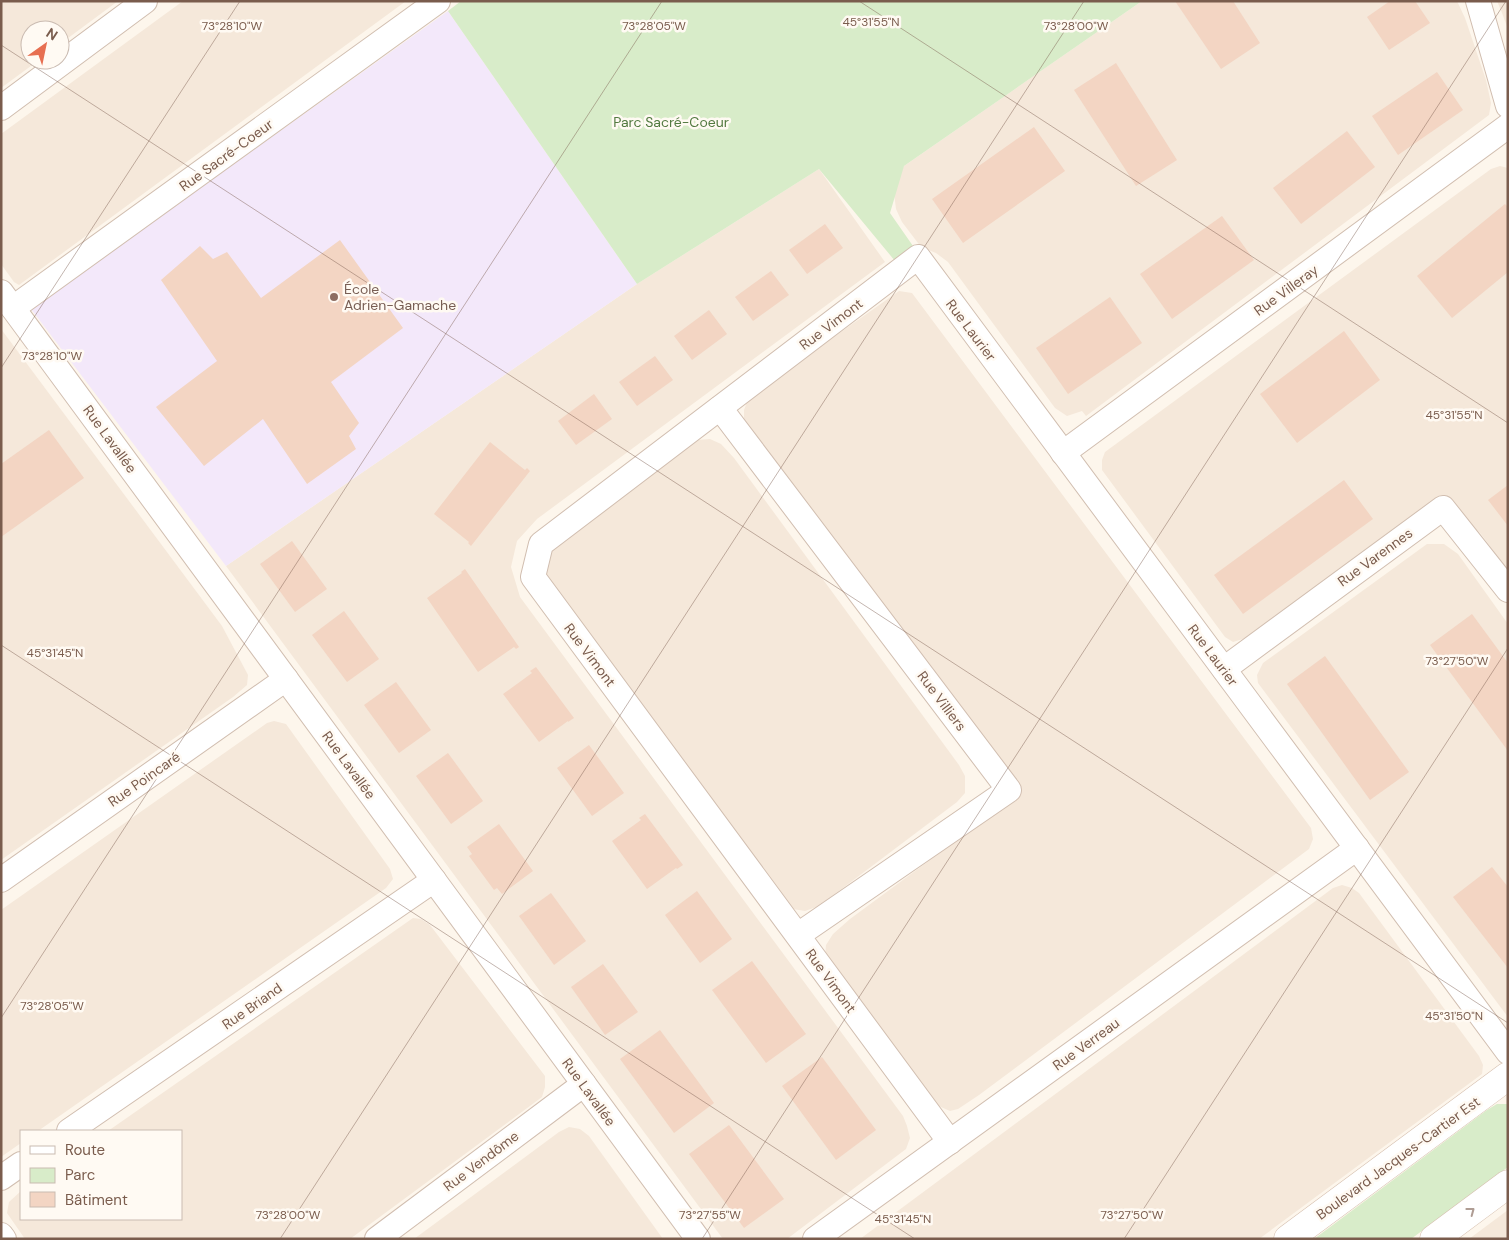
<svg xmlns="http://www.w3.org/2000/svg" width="1509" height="1240" font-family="'DM Sans',sans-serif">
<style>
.residential{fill:#f5e8da}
.education{fill:#f3e8fa}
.green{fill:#d8ecc9}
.building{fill:#f3d5c3}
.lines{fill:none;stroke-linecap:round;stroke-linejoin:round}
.street-casing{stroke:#d1beb0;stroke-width:26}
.secondary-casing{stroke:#d6c0b0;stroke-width:29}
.street{stroke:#fff;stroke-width:24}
.secondary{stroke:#fff;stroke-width:28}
.oneway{stroke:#af9d94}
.ticks{fill:none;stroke:#7a5c4d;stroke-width:1;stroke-opacity:0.45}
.education-dot{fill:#8d6e63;stroke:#fffaf3;stroke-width:2}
.labels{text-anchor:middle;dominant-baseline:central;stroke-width:5;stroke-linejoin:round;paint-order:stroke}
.park-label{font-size:14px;fill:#537a41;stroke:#fffaf3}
.street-label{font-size:14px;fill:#7a5c4d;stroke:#fffaf3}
.education-label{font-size:14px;fill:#785e54;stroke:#fffaf3;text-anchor:start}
.ticks-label{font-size:12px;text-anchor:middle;fill:#7a5c4d;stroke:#fffaf3;stroke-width:5;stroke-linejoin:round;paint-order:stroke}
</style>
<rect width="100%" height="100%" fill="#fdf6ec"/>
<g class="residential">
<polygon points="1,1 118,1 60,44 60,30 30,30 30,60 39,60 1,88"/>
<polygon points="183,1 406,1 19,285 14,282 1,264 1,134"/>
<polygon points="1142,1 1457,1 1465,18 1486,80 1491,103 1489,115 1086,416 1082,411 1067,416 1055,408 948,262 936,253 921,247 902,222 896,209 893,185 904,166"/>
<polygon points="1497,1 1508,1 1508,29 1502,13"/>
<polygon points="1500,166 1508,168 1508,571 1481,534 1456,511 1419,511 1246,638 1233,642 1225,637 1102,470 1102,460 1105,452 1491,169"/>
<polygon points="819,169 885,262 537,519 517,541 511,567 520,597 903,1116 907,1126 910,1138 906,1149 787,1239 723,1239 226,566 637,284"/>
<polygon points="899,291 912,293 1311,828 1313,839 1309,849 979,1095 958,1109 950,1111 932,1103 825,956 826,945 833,934 850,919 972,829 996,787 744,420 744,410 749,397"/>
<polygon points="1,329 222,626 248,675 247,685 233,697 1,860"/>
<polygon points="710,439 721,444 734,458 959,765 965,776 965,793 957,802 819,906 805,911 793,909 548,579 543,563 551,549 697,440"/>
<polygon points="1427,544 1444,544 1458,554 1508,624 1508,1017 1258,683 1257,675 1263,663"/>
<polygon points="274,721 286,724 390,869 393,879 386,888 38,1131 21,1131 21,1143 1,1157 1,910 267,723"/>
<polygon points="1342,885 1352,888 1359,893 1479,1056 1483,1065 1482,1074 1259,1239 860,1239 1333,888"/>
<polygon points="413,918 421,919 430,925 545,1076 545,1087 542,1097 350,1239 25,1239 7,1213 9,1202 21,1191 21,1219 181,1219 181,1131 108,1131"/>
<polygon points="569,1127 580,1129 589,1136 663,1239 414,1239 559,1132"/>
<polygon points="1508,1210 1508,1239 1469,1239"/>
</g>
<polygon class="education" points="448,11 637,284 226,566 31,309"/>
<g class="green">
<polygon points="461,1 1142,1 904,166 890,213 913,246 895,261 819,169 637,284 448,11"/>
<polygon points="1497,1104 1508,1104 1508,1167 1411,1239 1314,1239 1487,1110"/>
</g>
<g class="building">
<polygon points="1175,1 1233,1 1260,43 1221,69"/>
<polygon points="1390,1 1415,1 1430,23 1389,50 1367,17"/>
<polygon points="1116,63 1177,160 1136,186 1074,90"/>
<polygon points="1437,72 1463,110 1398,155 1372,116"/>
<polygon points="1034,127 1065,171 963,243 932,199"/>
<polygon points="1347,131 1375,167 1301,224 1273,188"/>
<polygon points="1505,204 1508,207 1508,272 1452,318 1417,276"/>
<polygon points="1222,216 1254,260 1172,319 1140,274"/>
<polygon points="825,224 843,248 807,274 789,250"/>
<polygon points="340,240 403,328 331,382 359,423 349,436 356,449 307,484 263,419 204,466 156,407 217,361 161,280 200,246 213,259 227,252 261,298"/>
<polygon points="771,271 789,295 753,321 735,297"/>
<polygon points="1110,297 1142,343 1068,394 1036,348"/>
<polygon points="709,310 727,334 692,360 674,336"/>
<polygon points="1344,331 1380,380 1297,443 1260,394"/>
<polygon points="655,356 673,380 637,406 619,382"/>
<polygon points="594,394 612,419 576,445 558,421"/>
<polygon points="49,430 84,478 1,537 1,464"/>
<polygon points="490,442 525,470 527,468 530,471 471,546 468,543 469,542 434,514"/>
<polygon points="1344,480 1373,519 1243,614 1214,575"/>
<polygon points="1508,485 1508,526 1488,500"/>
<polygon points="292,541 327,589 295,612 260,564"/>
<polygon points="465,569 519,647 516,649 514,647 478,672 427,598 462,573 461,572"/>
<polygon points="344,611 379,659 347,682 312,635"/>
<polygon points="1472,614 1508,663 1508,751 1430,645"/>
<polygon points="1325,656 1409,772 1370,800 1287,684"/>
<polygon points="536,667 574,718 568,722 568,721 539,742 503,694 532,673 530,671"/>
<polygon points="396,682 431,730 399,753 364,705"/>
<polygon points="589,745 624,793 592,816 557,768"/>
<polygon points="448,753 483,801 451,824 416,776"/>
<polygon points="645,814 683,865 677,869 676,868 647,889 612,841 641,820 639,818"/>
<polygon points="499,824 533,871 502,894 497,888 494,890 469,856 472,854 467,847"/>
<polygon points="1492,867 1508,887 1508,968 1453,897"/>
<polygon points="697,891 732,939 700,963 665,915"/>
<polygon points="551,893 586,941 554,965 519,916"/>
<polygon points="752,961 806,1034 766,1063 712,990"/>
<polygon points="603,964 638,1012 605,1035 571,987"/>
<polygon points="660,1030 714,1103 674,1133 620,1059"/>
<polygon points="822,1057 876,1130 836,1160 782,1086"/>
<polygon points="729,1125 784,1199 744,1228 689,1154"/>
</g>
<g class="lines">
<g class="street-casing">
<g id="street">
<polyline points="1478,1 1508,106"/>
<polyline points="1,108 145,1"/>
<polyline points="1,292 698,1239"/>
<polyline points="13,308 438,1"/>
<polyline points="720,408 1009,790 798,935"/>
<polyline points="1063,453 1508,126"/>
<polyline points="1224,669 1443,508 1508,590"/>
<polyline points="1,880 286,679"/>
<polyline points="69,1131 434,880"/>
<polyline points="950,1142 533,577 541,544 918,257 1508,1052"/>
<polyline points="1,1178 21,1164"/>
<polyline points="1,1235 4,1239"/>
<polyline points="377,1239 584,1084"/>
<polyline points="815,1239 1357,848"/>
</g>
</g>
<g class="secondary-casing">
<g id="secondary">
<polyline points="1288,1239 1508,1076"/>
<polyline points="1434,1239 1508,1184"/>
</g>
</g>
<use href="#street" class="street"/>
<use href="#secondary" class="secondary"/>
</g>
<defs><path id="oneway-chevron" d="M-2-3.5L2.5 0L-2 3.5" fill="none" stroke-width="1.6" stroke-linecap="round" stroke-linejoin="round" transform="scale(1.25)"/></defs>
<use class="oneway" href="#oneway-chevron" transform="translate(1471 1211) rotate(-37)"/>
<path class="ticks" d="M 859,1 L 1508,423M 1,45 L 1508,1023M 1,368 L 240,1M 1,645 L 915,1239M 1,1018 L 662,1M 280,1239 L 1084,1M 702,1239 L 1506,1M 1124,1239 L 1508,648"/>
<circle class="education-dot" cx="334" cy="297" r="5"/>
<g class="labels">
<g class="park-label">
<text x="671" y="122">Parc Sacré-Coeur</text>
</g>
<g class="street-label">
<text transform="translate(226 155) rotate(-36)">Rue Sacré-Coeur</text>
<text transform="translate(1286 290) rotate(-36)">Rue Villeray</text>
<text transform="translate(831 324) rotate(-37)">Rue Vimont</text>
<text transform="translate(971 330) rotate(53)">Rue Laurier</text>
<text transform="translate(110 439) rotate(54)">Rue Lavallée</text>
<text transform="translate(1375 557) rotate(-36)">Rue Varennes</text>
<text transform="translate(590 655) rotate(53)">Rue Vimont</text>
<text transform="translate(1213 655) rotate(53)">Rue Laurier</text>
<text transform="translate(942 701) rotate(53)">Rue Villiers</text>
<text transform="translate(349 765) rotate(54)">Rue Lavallée</text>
<text transform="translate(144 779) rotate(-35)">Rue Poincaré</text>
<text transform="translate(831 981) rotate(54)">Rue Vimont</text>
<text transform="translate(252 1006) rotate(-35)">Rue Briand</text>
<text transform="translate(1086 1044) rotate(-36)">Rue Verreau</text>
<text transform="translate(589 1092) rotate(54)">Rue Lavallée</text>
<text transform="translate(1398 1158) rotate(-36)">Boulevard Jacques-Cartier Est</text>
<text transform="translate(481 1161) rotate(-37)">Rue Vendôme</text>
</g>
<g class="education-label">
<text x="344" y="289">École<tspan x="344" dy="16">Adrien-Gamache</tspan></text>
</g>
</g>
<g class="ticks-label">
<text x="871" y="26">45°31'55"N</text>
<text x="232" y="30">73°28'10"W</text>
<text x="654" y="30">73°28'05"W</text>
<text x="1076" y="30">73°28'00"W</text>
<text x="52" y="360">73°28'10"W</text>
<text x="1454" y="419">45°31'55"N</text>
<text x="55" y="657">45°31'45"N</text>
<text x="1457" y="665">73°27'50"W</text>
<text x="52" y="1010">73°28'05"W</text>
<text x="1454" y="1020">45°31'50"N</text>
<text x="288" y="1219">73°28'00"W</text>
<text x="710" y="1219">73°27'55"W</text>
<text x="1132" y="1219">73°27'50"W</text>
<text x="903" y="1223">45°31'45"N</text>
</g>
<rect width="1509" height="1240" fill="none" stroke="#7a5c4d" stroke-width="5"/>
<rect x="20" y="1130" width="162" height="90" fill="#fffaf3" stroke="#cabbb1"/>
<rect x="30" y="1146" width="25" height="8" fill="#ffffff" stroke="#cabbb1"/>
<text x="65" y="1155" font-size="15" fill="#7a5c4d">Route</text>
<rect x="30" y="1168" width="25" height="15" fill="#d8ecc9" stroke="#cabbb1"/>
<text x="65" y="1180" font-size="15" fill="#7a5c4d">Parc</text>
<rect x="30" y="1192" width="25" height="15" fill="#f3d5c3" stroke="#cabbb1"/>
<text x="65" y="1205" font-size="15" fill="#7a5c4d">Bâtiment</text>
<g transform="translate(45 45) rotate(33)"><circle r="24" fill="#fffaf3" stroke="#cabbb1"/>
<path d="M0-4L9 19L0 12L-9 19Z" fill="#e76f51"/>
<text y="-8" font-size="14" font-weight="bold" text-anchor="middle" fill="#7a5c4d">N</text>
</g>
</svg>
